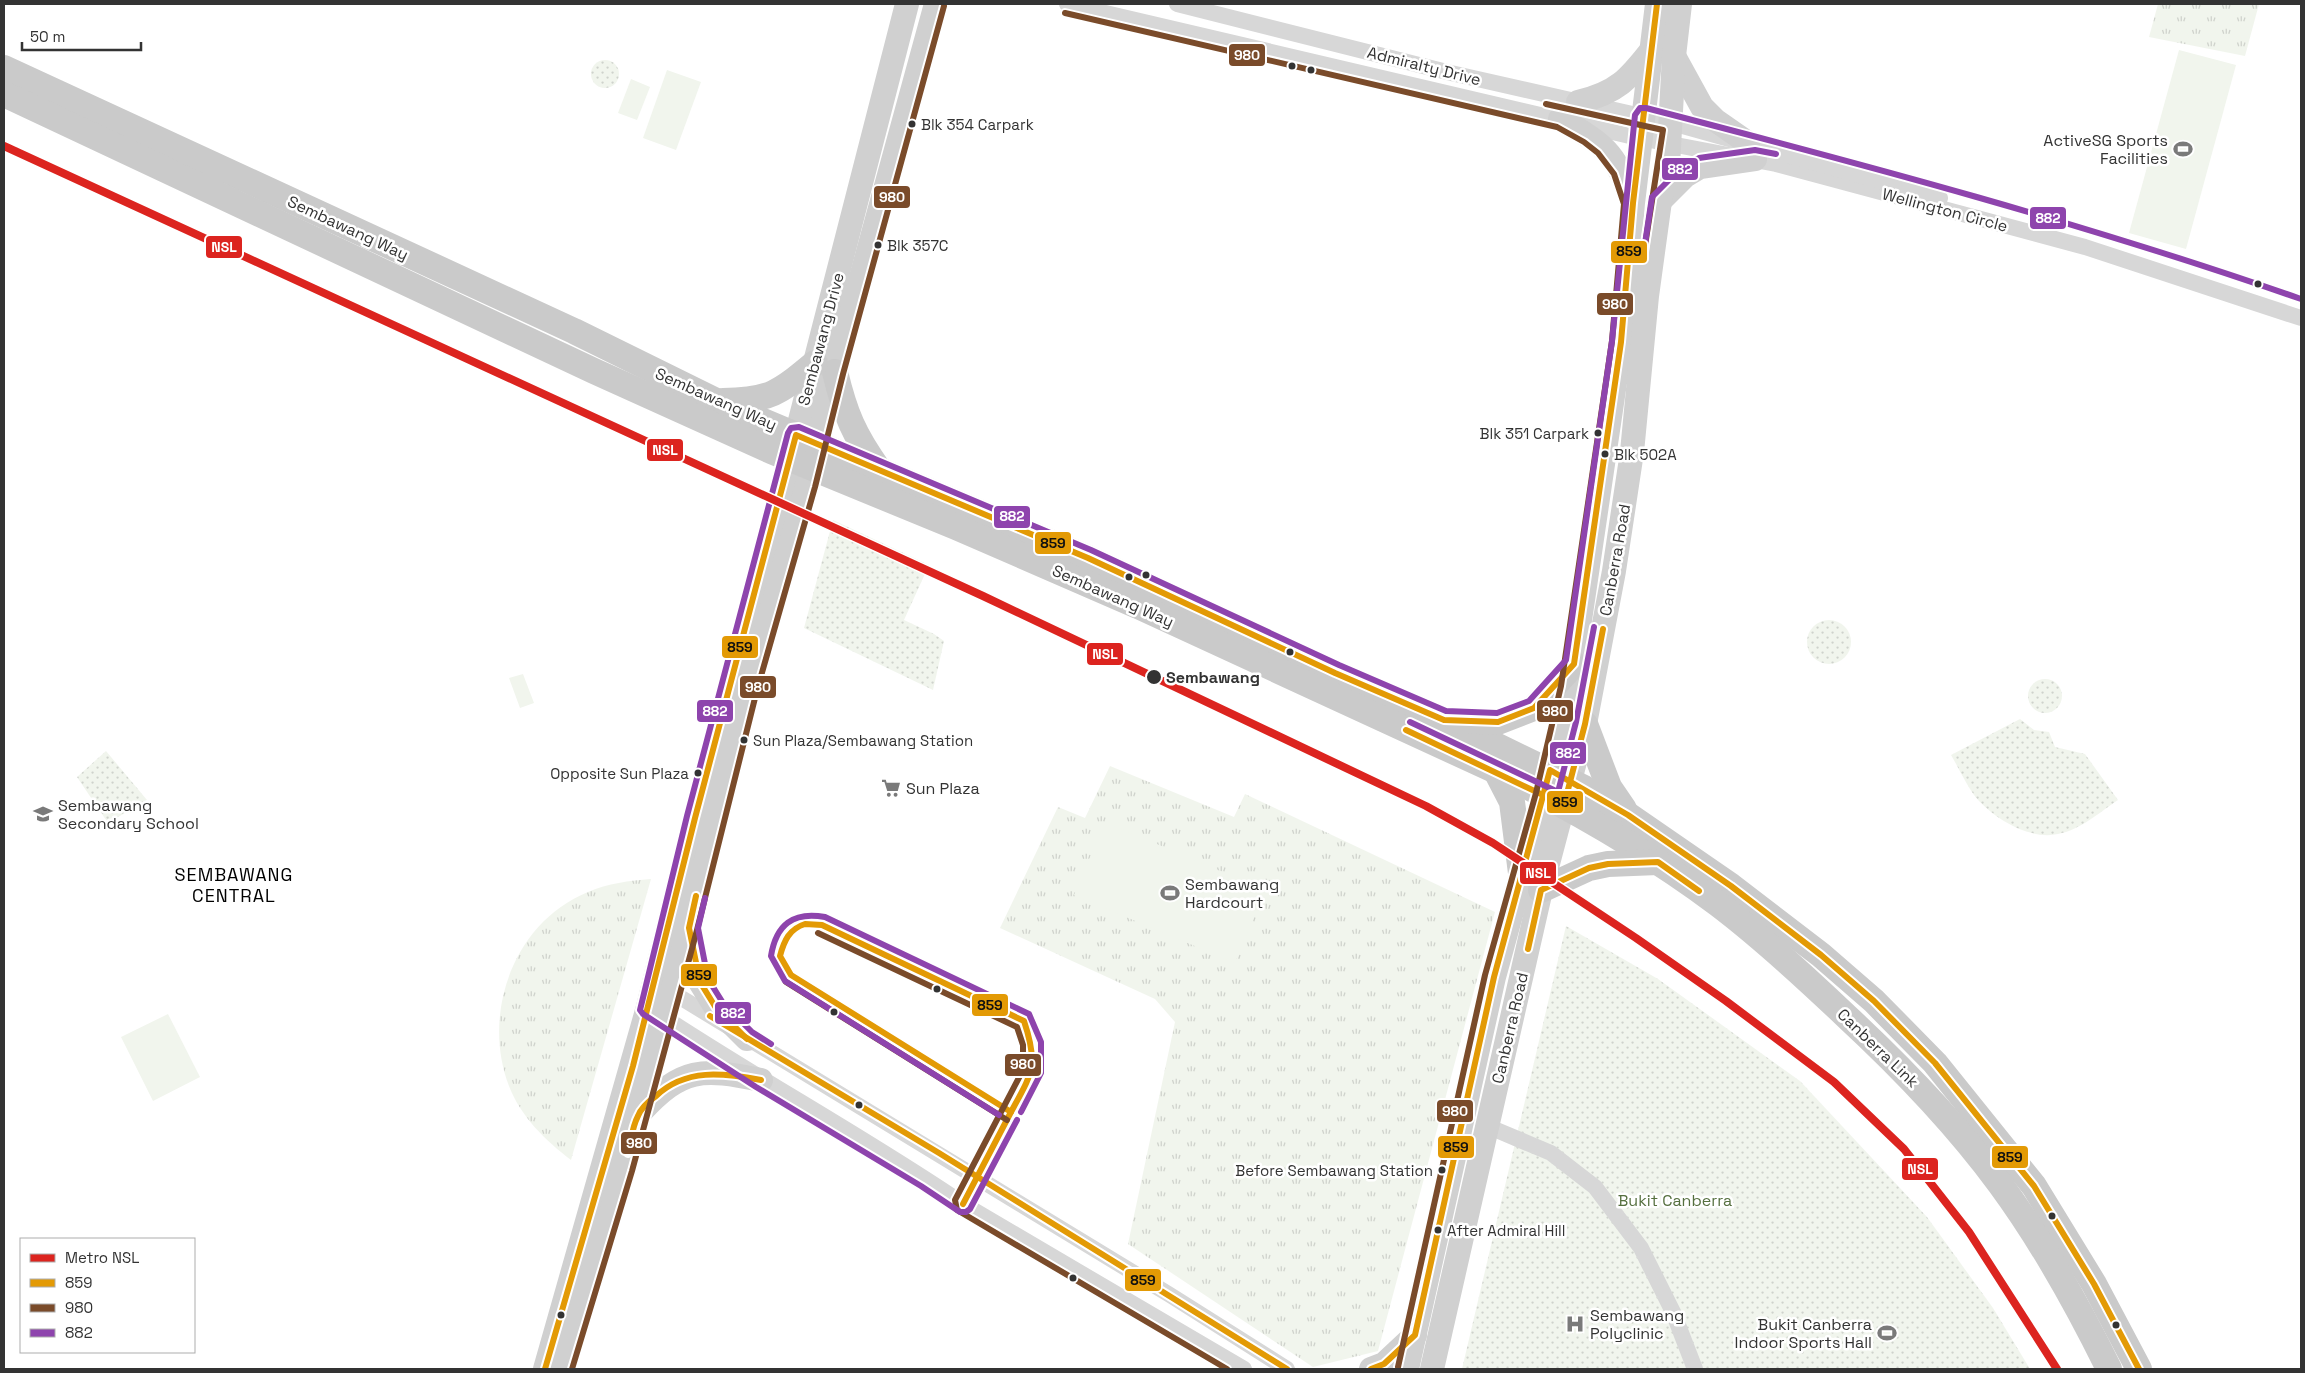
<svg xmlns="http://www.w3.org/2000/svg" width="2305" height="1373" font-family="'Space Grotesk',sans-serif">
<style>
.grass{fill:url(#grass-tufts)}
.park{fill:url(#park-dots)}
.pitch{fill:#f1f5ed}
.lines{fill:none;stroke-linecap:round;stroke-linejoin:round}
.street{stroke:#d7d7d7;stroke-width:16}
.secondary{stroke:#d0d0d0;stroke-width:24}
.primary{stroke:#cacaca;stroke-width:26}
.bus-1-casing{stroke:#fff;stroke-width:10}
.bus-2-casing{stroke:#fff;stroke-width:10}
.bus-3-casing{stroke:#fff;stroke-width:10}
.bus-1{stroke:#e39a05;stroke-width:6}
.bus-2{stroke:#7a4b2a;stroke-width:6}
.bus-3{stroke:#8e44ad;stroke-width:6}
.metro-1-casing{stroke:#fff;stroke-width:11}
.metro-1{stroke:#dc241f;stroke-width:8}
.bus-dot{fill:#333;stroke:#fff;stroke-width:2}
.labels{text-anchor:middle;dominant-baseline:central;stroke-width:5;stroke-linejoin:round;paint-order:stroke}
.bus-label{font-size:15px;fill:#333;stroke:#fff;text-anchor:start}
.street-label{font-size:16px;fill:#333;stroke:#fff}
.poi-label{font-size:16px;fill:#333;stroke:#fff;text-anchor:start}
.stop-label{font-size:16px;font-weight:bold;fill:#333;stroke:#fff;text-anchor:start}
.park-label{font-size:16px;fill:#56703f;stroke:#fff}
.neighbourhood-label{font-size:18px;letter-spacing:1px;fill:#000;stroke:#fff}
.line-badge{stroke:#fff;stroke-width:2}
.badge-label{font-size:14px;text-anchor:middle;font-weight:bold;fill:#fff}
.pale-badge-label{font-size:14px;text-anchor:middle;font-weight:bold;fill:#111}
</style>
<defs>
<pattern id="grass-tufts" width="24" height="20" patternUnits="userSpaceOnUse" patternTransform="scale(1.25)"><rect width="24" height="20" fill="#f1f5ed"/><path d="M3 7l-1-3M5 7V3M7 7l1-3M15 17l-1-3M17 17v-4M19 17l1-3" fill="none" stroke="#cfd2cc"/></pattern>
<pattern id="park-dots" width="8" height="8" patternUnits="userSpaceOnUse" patternTransform="scale(1.25)"><rect width="8" height="8" fill="#f1f5ed"/><path d="M2 2h.1M6 6h.1" fill="none" stroke="#cfd2cc" stroke-width="1.8" stroke-linecap="round"/></pattern>
</defs>
<rect width="100%" height="100%" fill="#fff"/>
<g class="grass">
<polygon points="2158,4 2259,4 2245,56 2149,37"/>
<polygon points="1110,766 1234,817 1245,794 1495,912 1378,1351 1313,1367 1128,1244 1175,1022 1155,999 1000,928 1058,807 1085,818"/>
<path d="M 651,879 L 571,1160 C 545,1140 521,1117 509,1086 C 481,1013 514,922 588,892 C 608,883 629,881 651,879 Z"/>
</g>
<g class="park">
<circle cx="605" cy="74" r="14"/>
<polygon points="833,520 929,565 904,620 934,634 944,641 933,690 804,628"/>
<circle cx="1829" cy="642" r="22"/>
<circle cx="2045" cy="696" r="17"/>
<path d="M 2020,719 L 2034,730 L 2049,732 L 2055,747 L 2085,754 L 2118,800 C 2100,812 2080,830 2058,834 C 2031,840 1998,821 1979,801 C 1968,789 1960,770 1951,755 Z"/>
<polygon points="106,751 147,800 108,823 77,777"/>
<polygon points="1566,926 1658,979 1800,1081 1927,1217 1993,1308 2030,1369 1462,1369"/>
</g>
<g class="pitch">
<polygon points="2179,50 2236,65 2186,249 2129,233"/>
<polygon points="667,70 701,82 676,150 643,138"/>
<polygon points="631,79 650,87 637,120 618,113"/>
<polygon points="523,674 534,703 520,708 509,678"/>
<polygon points="1105,822 1265,890 1235,963 1074,895"/>
<polygon points="168,1014 200,1077 153,1101 121,1037"/>
</g>
<g class="lines">
<g class="street">
<polyline points="1067,4 1634,137 1776,164 2085,247 2301,318"/>
<polyline points="1177,4 1451,73 1672,123 1940,198"/>
<polyline points="665,988 1170,1295 1287,1369"/>
<path d="M 656,1012 C 757,1079 863,1136 963,1204 L 1244,1369"/>
<polyline points="1487,1126 1551,1153 1595,1187 1641,1248 1673,1312 1695,1369"/>
</g>
<g class="secondary">
<polyline points="1674,56 1702,107 1715,120 1748,143"/>
<path d="M 1578,102 C 1617,93 1629,79 1653,48"/>
<path d="M 1560,119 C 1603,143 1616,153 1632,199"/>
<polyline points="1660,201 1685,176 1700,167 1755,159"/>
<polyline points="689,932 700,982 716,1008 747,1039"/>
<path d="M 640,1113 C 682,1067 702,1068 761,1080"/>
<polyline points="545,1369 648,1007 695,818 759,580 907,4"/>
<polyline points="563,1369 624,1169 689,928 749,688 807,485 835,372 936,4"/>
<polyline points="1371,1369 1384,1364 1415,1335"/>
<polyline points="1407,1369 1494,977 1544,795 1570,688 1621,342 1633,203 1657,4"/>
<polyline points="1432,1369 1541,890 1585,724 1614,571 1632,452 1647,296 1660,201 1668,166 1674,56 1680,4"/>
</g>
<g class="primary">
<polyline points="4,68 574,331 718,402 1088,558 1335,673 1444,720 1584,788 1628,815 1731,886 1821,955 1874,1001 1935,1063 2034,1186 2094,1284 2139,1369"/>
<path d="M 4,94 L 594,371 L 771,451 L 956,527 L 1138,606 L 1496,771 C 1574,809 1648,852 1718,904 C 1763,938 1805,977 1846,1016 C 1901,1067 1956,1124 2000,1184 C 2042,1241 2078,1306 2109,1369"/>
<path d="M 835,372 C 845,414 854,435 879,470"/>
<path d="M 723,401 C 771,400 779,393 815,363"/>
<polyline points="1457,720 1498,722 1534,708 1574,664"/>
<polyline points="1585,724 1609,787 1624,809"/>
<polyline points="1496,771 1512,802 1521,873"/>
<polyline points="1541,890 1589,868 1608,864 1658,862"/>
</g>
<g class="bus-1-casing">
<g id="bus-1">
<polyline points="1406,730 1564,805 1585,724 1603,629"/>
<polyline points="696,896 689,928 700,982 716,1008 747,1039"/>
<path d="M 805,924 L 822,925 L 1024,1021 C 1039,1066 1032,1073 1011,1112 L 791,975 L 780,956 C 784,941 789,929 805,924 Z"/>
<polyline points="1528,949 1541,890 1589,868 1608,864 1658,862 1699,891"/>
<polyline points="710,1016 939,1153 1287,1369"/>
<path d="M 628,1153 C 631,1141 632,1127 638,1116 C 641,1108 649,1101 656,1096 C 686,1068 723,1073 761,1080"/>
<polyline points="963,1204 1011,1112"/>
<polyline points="545,1369 633,1066 695,818 796,435 1088,558 1335,673 1444,720 1498,722 1534,708 1574,664 1621,342 1633,203 1657,4"/>
<polyline points="1371,1369 1384,1364 1415,1335 1494,977 1550,770 1628,815 1731,886 1821,955 1874,1001 1935,1063 2034,1186 2094,1284 2139,1369"/>
</g>
</g>
<g class="bus-2-casing">
<g id="bus-2">
<polyline points="1065,13 1557,127 1584,142 1598,153 1614,174 1624,204 1612,341 1561,686 1536,793 1485,975 1398,1367"/>
<polyline points="1546,104 1663,130 1644,252"/>
<polyline points="818,933 1017,1027 1023,1045 1023,1070 955,1200 957,1210 1227,1369"/>
<polyline points="786,982 1007,1120"/>
<polyline points="572,1369 632,1171 697,930 757,690 815,487 843,374 944,6"/>
</g>
</g>
<g class="bus-3-casing">
<g id="bus-3">
<polyline points="1643,257 1652,197 1680,169 1699,158 1755,150 1776,154"/>
<polyline points="1410,722 1558,792 1576,722 1594,627"/>
<polyline points="705,898 698,928 708,979 723,1003 752,1032 771,1044"/>
<path d="M 999,1115 L 785,981 L 771,956 C 776,925 793,911 825,917 L 1029,1014 L 1041,1042 L 1041,1073 L 1021,1112"/>
<path d="M 1017,1120 L 970,1209 L 966,1212 L 960,1212 L 921,1186 L 756,1087 L 643,1014 L 640,1010 L 687,816 L 788,433 L 791,428 L 799,427 L 1091,550 L 1339,665 L 1446,711 L 1497,713 L 1529,701 L 1566,660 L 1612,341 L 1635,115 L 1640,108 L 1646,108 C 1866,165 2087,224 2301,299"/>
</g>
</g>
<use href="#bus-1" class="bus-1"/>
<use href="#bus-2" class="bus-2"/>
<use href="#bus-3" class="bus-3"/>
<g class="metro-1-casing">
<polyline id="metro-1" points="4,146 983,596 1426,806 1493,843 1636,938 1726,1001 1834,1082 1904,1149 1969,1232 2057,1369"/>
</g>
<use href="#metro-1" class="metro-1"/>
</g>
<defs>
<g id="stadium-bare" transform="scale(1.5)"><path d="M0-5a6.5 5 0 1 0 0 10a6.5 5 0 1 0 0-10ZM-3.5-1.8h7v3.6h-7Z" fill="#7a7a7a" stroke="#fff" stroke-width="2.5" paint-order="stroke"/></g>
<g id="supermarket-bare" transform="scale(1.5)"><path d="M-6-5.5h2.5l.6 2H6L4.5 2H-2.5L-4.4-4H-6ZM-1.5 3.2a1.3 1.3 0 1 0 .1 0ZM3 3.2a1.3 1.3 0 1 0 .1 0Z" fill="#7a7a7a" stroke="#fff" stroke-width="2.5" paint-order="stroke"/></g>
<g id="school-bare" transform="scale(1.5)"><path d="M0-5L7-2L0 1L-7-2ZM-4 1L0 2.5L4 1V4Q0 6-4 4Z" fill="#7a7a7a" stroke="#fff" stroke-width="2.5" paint-order="stroke"/></g>
<g id="hospital-bare" transform="scale(1.5)"><path d="M-5-5h3v3.5h4V-5h3V5h-3V1.5h-4V5h-3Z" fill="#7a7a7a" stroke="#fff" stroke-width="2.5" paint-order="stroke"/></g>
</defs>
<g fill-rule="evenodd">
<use href="#stadium-bare" x="2183" y="149"/>
<use href="#supermarket-bare" x="891" y="788"/>
<use href="#school-bare" x="43" y="814"/>
<use href="#stadium-bare" x="1170" y="893"/>
<use href="#hospital-bare" x="1575" y="1324"/>
<use href="#stadium-bare" x="1887" y="1333"/>
</g>
<g class="bus-dot">
<circle cx="1292" cy="66" r="4.5"/>
<circle cx="1311" cy="70" r="4.5"/>
<circle cx="912" cy="124" r="4.5"/>
<circle cx="878" cy="245" r="4.5"/>
<circle cx="2258" cy="284" r="4.5"/>
<circle cx="1598" cy="433" r="4.5"/>
<circle cx="1605" cy="454" r="4.5"/>
<circle cx="1146" cy="575" r="4.5"/>
<circle cx="1129" cy="577" r="4.5"/>
<circle cx="1290" cy="652" r="4.5"/>
<circle cx="1154" cy="677" r="8"/>
<circle cx="744" cy="740" r="4.5"/>
<circle cx="698" cy="773" r="4.5"/>
<circle cx="937" cy="989" r="4.5"/>
<circle cx="834" cy="1012" r="4.5"/>
<circle cx="859" cy="1105" r="4.5"/>
<circle cx="1442" cy="1170" r="4.5"/>
<circle cx="2052" cy="1216" r="4.5"/>
<circle cx="1438" cy="1230" r="4.5"/>
<circle cx="1073" cy="1278" r="4.5"/>
<circle cx="561" cy="1315" r="4.5"/>
<circle cx="2116" cy="1325" r="4.5"/>
</g>
<g class="labels">
<g class="bus-label">
<text x="921" y="124">Blk 354 Carpark</text>
<text x="887" y="245">Blk 357C</text>
<text x="1589" y="433" text-anchor="end">Blk 351 Carpark</text>
<text x="1614" y="454">Blk 502A</text>
<text x="753" y="740">Sun Plaza/Sembawang Station</text>
<text x="689" y="773" text-anchor="end">Opposite Sun Plaza</text>
<text x="1433" y="1170" text-anchor="end">Before Sembawang Station</text>
<text x="1447" y="1230">After Admiral Hill</text>
</g>
<g class="street-label">
<text transform="translate(1424 66) rotate(14)">Admiralty Drive</text>
<text transform="translate(1945 210) rotate(15)">Wellington Circle</text>
<text transform="translate(348 228) rotate(25)">Sembawang Way</text>
<text transform="translate(821 339) rotate(-75)">Sembawang Drive</text>
<text transform="translate(716 399) rotate(24)">Sembawang Way</text>
<text transform="translate(1615 560) rotate(-80)">Canberra Road</text>
<text transform="translate(1113 596) rotate(24)">Sembawang Way</text>
<text transform="translate(1510 1028) rotate(-77)">Canberra Road</text>
<text transform="translate(1878 1048) rotate(44)">Canberra Link</text>
</g>
<g class="poi-label">
<text x="2168" y="140" text-anchor="end">ActiveSG Sports<tspan x="2168" dy="18">Facilities</tspan></text>
<text x="906" y="788">Sun Plaza</text>
<text x="58" y="805">Sembawang<tspan x="58" dy="18">Secondary School</tspan></text>
<text x="1185" y="884">Sembawang<tspan x="1185" dy="18">Hardcourt</tspan></text>
<text x="1590" y="1315">Sembawang<tspan x="1590" dy="18">Polyclinic</tspan></text>
<text x="1872" y="1324" text-anchor="end">Bukit Canberra<tspan x="1872" dy="18">Indoor Sports Hall</tspan></text>
</g>
<g class="stop-label">
<text x="1166" y="677">Sembawang</text>
</g>
<g class="park-label">
<text x="1675" y="1200">Bukit Canberra</text>
</g>
<g class="neighbourhood-label">
<text x="234" y="874">SEMBAWANG<tspan x="234" dy="21">CENTRAL</tspan></text>
</g>
</g>
<g class="line-badge">
<rect x="1228" y="43" width="38" height="24" rx="5" fill="#7a4b2a"/>
<rect x="1661" y="157" width="38" height="24" rx="5" fill="#8e44ad"/>
<rect x="873" y="185" width="38" height="24" rx="5" fill="#7a4b2a"/>
<rect x="2029" y="206" width="38" height="24" rx="5" fill="#8e44ad"/>
<rect x="205" y="235" width="38" height="24" rx="5" fill="#dc241f"/>
<rect x="1610" y="240" width="38" height="24" rx="5" fill="#e39a05"/>
<rect x="1596" y="292" width="38" height="24" rx="5" fill="#7a4b2a"/>
<rect x="646" y="438" width="38" height="24" rx="5" fill="#dc241f"/>
<rect x="993" y="505" width="38" height="24" rx="5" fill="#8e44ad"/>
<rect x="1034" y="531" width="38" height="24" rx="5" fill="#e39a05"/>
<rect x="721" y="635" width="38" height="24" rx="5" fill="#e39a05"/>
<rect x="1086" y="642" width="38" height="24" rx="5" fill="#dc241f"/>
<rect x="739" y="675" width="38" height="24" rx="5" fill="#7a4b2a"/>
<rect x="696" y="699" width="38" height="24" rx="5" fill="#8e44ad"/>
<rect x="1536" y="699" width="38" height="24" rx="5" fill="#7a4b2a"/>
<rect x="1549" y="741" width="38" height="24" rx="5" fill="#8e44ad"/>
<rect x="1546" y="790" width="38" height="24" rx="5" fill="#e39a05"/>
<rect x="1519" y="861" width="38" height="24" rx="5" fill="#dc241f"/>
<rect x="680" y="963" width="38" height="24" rx="5" fill="#e39a05"/>
<rect x="971" y="993" width="38" height="24" rx="5" fill="#e39a05"/>
<rect x="714" y="1001" width="38" height="24" rx="5" fill="#8e44ad"/>
<rect x="1004" y="1053" width="38" height="24" rx="5" fill="#7a4b2a"/>
<rect x="1436" y="1099" width="38" height="24" rx="5" fill="#7a4b2a"/>
<rect x="620" y="1131" width="38" height="24" rx="5" fill="#7a4b2a"/>
<rect x="1437" y="1135" width="38" height="24" rx="5" fill="#e39a05"/>
<rect x="1991" y="1145" width="38" height="24" rx="5" fill="#e39a05"/>
<rect x="1901" y="1157" width="38" height="24" rx="5" fill="#dc241f"/>
<rect x="1124" y="1268" width="38" height="24" rx="5" fill="#e39a05"/>
</g>
<g class="badge-label">
<text x="1247" y="60">980</text>
<text x="1680" y="174">882</text>
<text x="892" y="202">980</text>
<text x="2048" y="223">882</text>
<text x="224" y="252">NSL</text>
<text x="1615" y="309">980</text>
<text x="665" y="455">NSL</text>
<text x="1012" y="521">882</text>
<text x="1105" y="659">NSL</text>
<text x="758" y="692">980</text>
<text x="715" y="716">882</text>
<text x="1555" y="716">980</text>
<text x="1568" y="758">882</text>
<text x="1538" y="878">NSL</text>
<text x="733" y="1018">882</text>
<text x="1023" y="1069">980</text>
<text x="1455" y="1116">980</text>
<text x="639" y="1148">980</text>
<text x="1920" y="1174">NSL</text>
</g>
<g class="pale-badge-label">
<text x="1629" y="256">859</text>
<text x="1053" y="548">859</text>
<text x="740" y="652">859</text>
<text x="1565" y="807">859</text>
<text x="699" y="980">859</text>
<text x="990" y="1010">859</text>
<text x="1456" y="1152">859</text>
<text x="2010" y="1162">859</text>
<text x="1143" y="1285">859</text>
</g>
<rect width="2305" height="1373" fill="none" stroke="#333333" stroke-width="10"/>
<rect x="20" y="1238" width="175" height="115" fill="#ffffff" stroke="#adadad"/>
<rect x="30" y="1254" width="25" height="8" fill="#dc241f" stroke="#adadad"/>
<text x="65" y="1263" font-size="15" fill="#333333">Metro NSL</text>
<rect x="30" y="1279" width="25" height="8" fill="#e39a05" stroke="#adadad"/>
<text x="65" y="1288" font-size="15" fill="#333333">859</text>
<rect x="30" y="1304" width="25" height="8" fill="#7a4b2a" stroke="#adadad"/>
<text x="65" y="1313" font-size="15" fill="#333333">980</text>
<rect x="30" y="1329" width="25" height="8" fill="#8e44ad" stroke="#adadad"/>
<text x="65" y="1338" font-size="15" fill="#333333">882</text>
<path d="M22 42v8h119v-8" fill="none" stroke="#333333" stroke-width="2.5"/>
<text x="30" y="42" font-size="15" fill="#333333" stroke="#ffffff" stroke-width="4" paint-order="stroke">50 m</text>
</svg>
